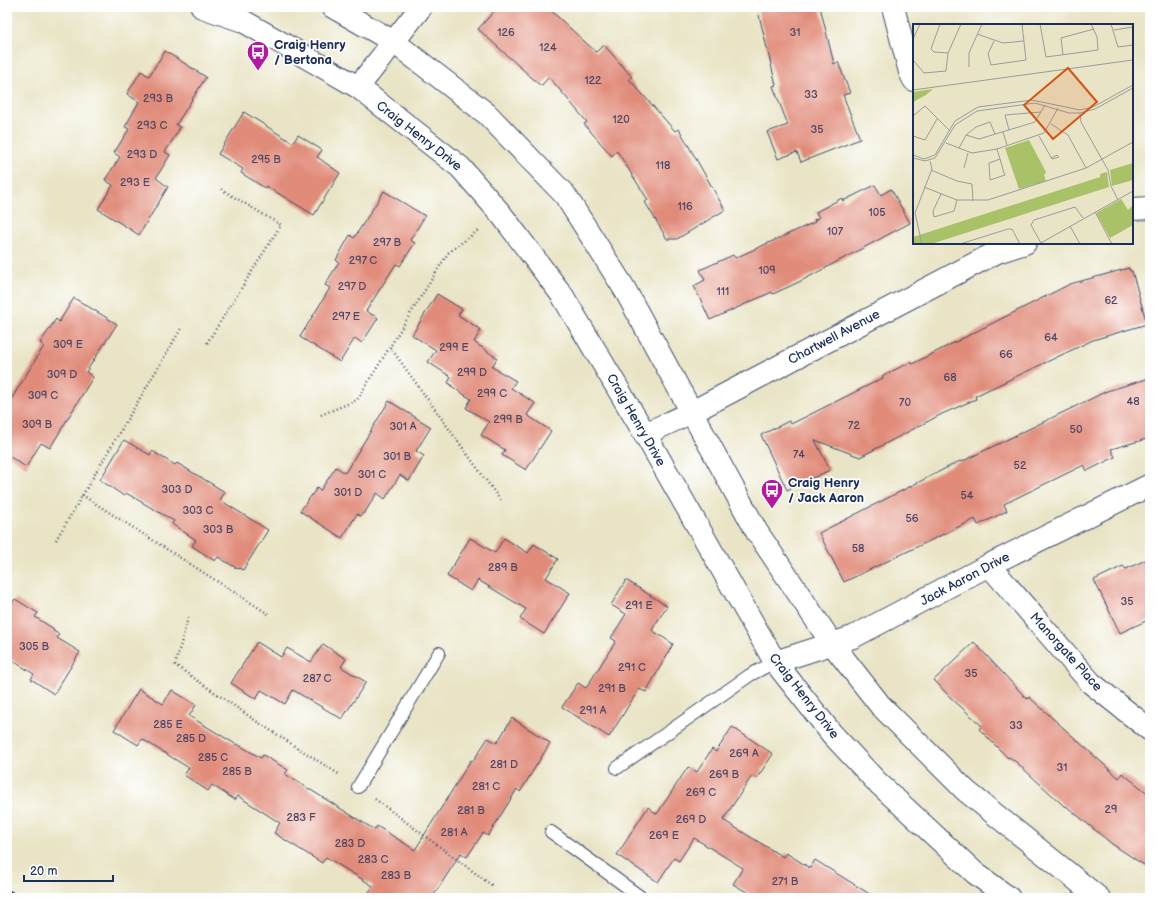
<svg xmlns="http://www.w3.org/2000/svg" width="1157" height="905" font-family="'Balsamiq Sans',sans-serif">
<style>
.building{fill:#e18c7a}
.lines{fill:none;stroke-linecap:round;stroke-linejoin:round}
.service-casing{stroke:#3a4a6d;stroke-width:14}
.minor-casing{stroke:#3a4a6d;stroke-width:24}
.tertiary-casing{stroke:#3a4a6d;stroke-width:24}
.path{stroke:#3a4a6d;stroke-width:2.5;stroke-dasharray:1 3;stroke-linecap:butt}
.service{stroke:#fff;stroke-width:12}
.minor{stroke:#fff;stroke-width:22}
.tertiary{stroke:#fff;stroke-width:22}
.rail{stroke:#1b2f5e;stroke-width:3}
.labels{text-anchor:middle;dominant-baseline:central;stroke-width:3.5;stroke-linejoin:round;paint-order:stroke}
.number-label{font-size:11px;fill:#4c4665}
.poi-label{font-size:13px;font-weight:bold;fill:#1b2f5e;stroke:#fff;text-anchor:start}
.street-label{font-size:13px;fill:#1b2f5e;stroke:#fff}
.inset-road{fill:none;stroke:#979c9c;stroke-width:1}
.view{fill:#d45514;fill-opacity:0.15;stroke:#d45514;stroke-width:2}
.inset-edge{fill:none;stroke:#1b2f5e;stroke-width:2}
</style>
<rect width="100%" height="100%" fill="#fff"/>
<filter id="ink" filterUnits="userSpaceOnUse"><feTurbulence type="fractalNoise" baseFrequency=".025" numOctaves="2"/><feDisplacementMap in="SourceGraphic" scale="8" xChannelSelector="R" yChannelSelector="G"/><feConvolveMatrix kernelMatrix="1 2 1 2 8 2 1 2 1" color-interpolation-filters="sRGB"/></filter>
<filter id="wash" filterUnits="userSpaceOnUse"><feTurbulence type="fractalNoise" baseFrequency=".012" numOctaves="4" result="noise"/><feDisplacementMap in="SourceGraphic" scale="16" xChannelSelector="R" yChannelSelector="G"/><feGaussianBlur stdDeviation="0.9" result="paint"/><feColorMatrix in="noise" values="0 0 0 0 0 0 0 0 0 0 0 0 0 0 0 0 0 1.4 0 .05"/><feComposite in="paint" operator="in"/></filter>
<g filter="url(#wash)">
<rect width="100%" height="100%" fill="#e9e4c5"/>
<g id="blocks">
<g class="building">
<polygon points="498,7 547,7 596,52 604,45 632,77 629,79 675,131 679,129 725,210 677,239 667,239 645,202 648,200 617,151 612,156 584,124 587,122 549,77 541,86 478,29"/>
<polygon points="757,7 820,7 834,64 838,62 850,93 843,95 860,139 801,162 797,152 778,159 767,132 788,125 773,86 776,85"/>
<polygon points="165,51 206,77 176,125 180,127 177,133 165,152 170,155 156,178 168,187 139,235 98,209 113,185 105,180 120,157 114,153 129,129 125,127 139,102 127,94 141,71 149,76"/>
<polygon points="244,112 293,143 298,135 322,150 317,157 340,173 314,215 266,186 265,188 241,173 243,169 218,154"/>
<polygon points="875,185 881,195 891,189 910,223 801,281 773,294 772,292 710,320 694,286 705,280 700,270 733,255 735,258 815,222 814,220 819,218 816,212 842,198 843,201"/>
<polygon points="384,191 425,216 410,240 415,243 400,266 396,264 366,311 378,318 362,343 355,338 340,362 300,337 330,288 325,285 339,262 336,260 350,235 354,238"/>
<polygon points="1129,268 1130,271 1132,271 1147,324 1093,340 975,396 976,399 942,414 860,457 815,440 830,470 787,490 761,435 789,421 791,424 883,378 882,376 911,362 912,364 1070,284"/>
<polygon points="437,294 462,309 458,315 481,330 474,342 497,358 492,367 516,381 511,388 535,403 527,415 551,431 526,470 502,455 505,450 481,435 489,422 466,408 471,399 451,386 452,385 448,383 451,377 428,362 436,350 412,335"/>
<polygon points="74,298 117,324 86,372 93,377 53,443 50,448 41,443 26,467 7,455 7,406 44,346 40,343 56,319 59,322"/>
<polygon points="1150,378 1150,438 1111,449 1115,457 1087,471 1084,465 1004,504 1007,511 978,525 975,519 844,582 819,533 960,461 961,462 1107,391"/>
<polygon points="389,401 431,427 416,451 424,456 409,481 400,475 385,499 377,493 365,512 360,516 357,514 342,538 300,511 317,488 320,491 336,467 345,473"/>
<polygon points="124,440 150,455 152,451 175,465 177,463 225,492 220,500 268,530 243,570 239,568 238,569 218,557 215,561 192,546 196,540 172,524 174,521 126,493 124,496 100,480"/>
<polygon points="470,538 495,553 504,538 528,553 534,544 558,559 546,578 570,593 544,634 520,619 526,609 478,580 471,591 447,576"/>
<polygon points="1150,558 1150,619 1120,633 1094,580 1123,566 1126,569"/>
<polygon points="626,580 667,606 652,630 673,644 646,692 639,689 609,737 562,707 578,683 586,688 616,641 611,638 626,614 611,605"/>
<polygon points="15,599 38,613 35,617 54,629 53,631 59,634 57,638 80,652 54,694 31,679 34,674 7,657 7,612"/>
<polygon points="257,642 281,657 287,648 311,662 323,644 346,659 341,667 366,682 342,719 293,690 285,704 261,690 256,699 231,683"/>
<polygon points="974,642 1027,699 1029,697 1119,778 1122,773 1150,795 1150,869 1112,844 1066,806 1065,807 1015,761 1009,757 1008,758 979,729 982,726 950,697 934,680"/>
<polygon points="139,689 163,704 172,690 196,705 189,716 237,745 237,744 261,758 263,755 288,770 285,774 375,830 377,826 415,850 471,760 473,761 488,738 497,743 512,718 550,743 520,792 517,789 488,836 483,833 467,857 461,853 432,898 365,898 373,886 326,857 322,863 274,833 280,823 238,796 235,800 212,785 208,791 184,775 189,768 142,739 138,745 114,730"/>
<polygon points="732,727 773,754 757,778 752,776 723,820 783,857 786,853 810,868 815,860 876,898 757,898 733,884 743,868 694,838 679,861 674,858 658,882 617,855 648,807 657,814 688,767 697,772 712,749 716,752"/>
</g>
</g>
</g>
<g filter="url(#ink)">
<use href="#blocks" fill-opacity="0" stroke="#3a4a6d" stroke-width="1"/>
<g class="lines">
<g class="service-casing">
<g id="service">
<polyline points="617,768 750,675 775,662"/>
<polyline points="358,787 439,653"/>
<polyline points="551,832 642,898"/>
</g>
</g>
<g class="minor-casing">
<g id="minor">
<polyline points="893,7 910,72 914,80"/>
<polyline points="358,87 421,7"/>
<polyline points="1132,209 1150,208"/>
<polyline points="645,434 692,412 997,252 1025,243"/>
<polyline points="989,565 1091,683 1150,730"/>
<polyline points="775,662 853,637 989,565 1150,485"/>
</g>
</g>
<g class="tertiary-casing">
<g id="tertiary">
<polyline points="202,7 243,21 358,87 460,167 501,214 562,295 645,434 775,662 832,734 876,781 975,873 1009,898"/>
<polyline points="333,7 394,42 487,114 565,195 624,288 757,532 833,645 880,705 966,791 1099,898"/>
</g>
</g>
<g class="path">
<polyline points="207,343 281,225 219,188"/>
<polyline points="390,347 501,501"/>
<polyline points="321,415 357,400 448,253 480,229"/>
<polyline points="82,495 270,615"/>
<polyline points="56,540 182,327"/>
<polyline points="188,618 175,665 259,723 340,775"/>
<polyline points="375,799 494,887"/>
<polyline points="952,898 954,895"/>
</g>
<use href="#service" class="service"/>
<use href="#minor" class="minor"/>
<use href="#tertiary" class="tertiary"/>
<polyline class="rail" points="7,890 20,898"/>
</g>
</g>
<defs>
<g id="bus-pin" transform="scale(1.15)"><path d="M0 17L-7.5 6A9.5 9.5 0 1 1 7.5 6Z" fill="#b5179e" stroke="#fff"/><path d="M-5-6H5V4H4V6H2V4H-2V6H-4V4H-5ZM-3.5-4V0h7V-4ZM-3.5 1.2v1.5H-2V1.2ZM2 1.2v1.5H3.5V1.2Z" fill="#fff"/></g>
</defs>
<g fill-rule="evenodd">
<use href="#bus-pin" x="258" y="52"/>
<use href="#bus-pin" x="772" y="490"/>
</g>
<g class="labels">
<g class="number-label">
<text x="506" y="32">126</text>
<text x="795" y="32">31</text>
<text x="548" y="47">124</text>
<text x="593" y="80">122</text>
<text x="811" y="94">33</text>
<text x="158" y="98">293 B</text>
<text x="621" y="119">120</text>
<text x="152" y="125">293 C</text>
<text x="817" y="129">35</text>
<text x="142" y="154">293 D</text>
<text x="266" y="159">295 B</text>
<text x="663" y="165">118</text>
<text x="135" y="182">293 E</text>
<text x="685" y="206">116</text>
<text x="877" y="212">105</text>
<text x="835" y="231">107</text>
<text x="387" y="242">297 B</text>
<text x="363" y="260">297 C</text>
<text x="767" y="270">109</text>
<text x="352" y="286">297 D</text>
<text x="723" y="291">111</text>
<text x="1111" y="300">62</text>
<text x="346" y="316">297 E</text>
<text x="1051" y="337">64</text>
<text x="68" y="344">309 E</text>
<text x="454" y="347">299 E</text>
<text x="1006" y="354">66</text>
<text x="472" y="372">299 D</text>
<text x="62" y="374">309 D</text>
<text x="950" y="377">68</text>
<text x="492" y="393">299 C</text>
<text x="43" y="395">309 C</text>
<text x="1133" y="401">48</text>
<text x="905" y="402">70</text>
<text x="508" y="419">299 B</text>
<text x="37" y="424">309 B</text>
<text x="854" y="425">72</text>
<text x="403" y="426">301 A</text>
<text x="1076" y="429">50</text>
<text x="799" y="454">74</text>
<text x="397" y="456">301 B</text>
<text x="1020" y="465">52</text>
<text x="372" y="474">301 C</text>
<text x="177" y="489">303 D</text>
<text x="348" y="492">301 D</text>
<text x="967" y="495">54</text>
<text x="198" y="510">303 C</text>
<text x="912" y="518">56</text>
<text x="218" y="529">303 B</text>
<text x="858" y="548">58</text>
<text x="503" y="567">289 B</text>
<text x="1127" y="601">35</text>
<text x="639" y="605">291 E</text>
<text x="34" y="646">305 B</text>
<text x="632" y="667">291 C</text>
<text x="971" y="673">35</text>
<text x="317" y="678">287 C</text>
<text x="612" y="688">291 B</text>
<text x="593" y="710">291 A</text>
<text x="168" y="724">285 E</text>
<text x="1016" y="725">33</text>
<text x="191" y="738">285 D</text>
<text x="744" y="753">269 A</text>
<text x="213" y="757">285 C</text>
<text x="504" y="764">281 D</text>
<text x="1062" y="767">31</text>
<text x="237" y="771">285 B</text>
<text x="724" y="774">269 B</text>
<text x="486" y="786">281 C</text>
<text x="701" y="792">269 C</text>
<text x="1111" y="809">29</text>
<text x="471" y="810">281 B</text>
<text x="301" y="817">283 F</text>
<text x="691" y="819">269 D</text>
<text x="454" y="832">281 A</text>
<text x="664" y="835">269 E</text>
<text x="350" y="843">283 D</text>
<text x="373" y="859">283 C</text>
<text x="396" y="875">283 B</text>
<text x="785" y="881">271 B</text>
</g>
<g class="poi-label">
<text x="274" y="45">Craig Henry<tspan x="274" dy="15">/ Bertona</tspan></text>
<text x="788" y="483">Craig Henry<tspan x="788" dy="15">/ Jack Aaron</tspan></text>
</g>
<g class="street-label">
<text transform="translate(419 136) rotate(38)">Craig Henry Drive</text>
<text transform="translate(834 337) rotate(-28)">Chartwell Avenue</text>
<text transform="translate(636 420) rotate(60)">Craig Henry Drive</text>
<text transform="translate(965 579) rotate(-28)">Jack Aaron Drive</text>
<text transform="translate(1066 652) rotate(48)">Manorgate Place</text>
<text transform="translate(804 696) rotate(52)">Craig Henry Drive</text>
</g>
</g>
<g transform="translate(913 24)">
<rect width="220" height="220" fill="#e9e4c5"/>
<path d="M 20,65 L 13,71 L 0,78 L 0,68 ZM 116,116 L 133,148 L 131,151 L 133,157 L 106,165 L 92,124 ZM 220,139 L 220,156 L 199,162 L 197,146 ZM 194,148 L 196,163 L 18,220 L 0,220 L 0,213 L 187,153 L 187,150 ZM 208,175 L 215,186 L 220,181 L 220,201 L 197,214 L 183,189 Z" fill="#a9c267"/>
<path class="inset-road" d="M 27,0 L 18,25 L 21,28 L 35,29M 127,0 L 133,33 L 185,26 L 184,13 L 178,0M 198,0 L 205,23 L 220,21M 201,6 L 220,3M 64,10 L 90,19 L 111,17M 0,15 L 7,0M 81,17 L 75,30 L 78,41 L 113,36 L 109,0M 150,31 L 148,14 L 181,5M 0,36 L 11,49 L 33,47 L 35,29 L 48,0M 56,43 L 56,29 L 69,0M 0,66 L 220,36M 167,90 L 168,98 L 195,146 L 198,162 L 205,176M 0,92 L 12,82 L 36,106M 138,100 L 155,111 L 173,144M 96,106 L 92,91 L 128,88M 90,108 L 94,121M 53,111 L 66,115 L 122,98 L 132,81M 0,112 L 12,116 L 24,95M 126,112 L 139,135 L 146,133 L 144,131 L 138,134M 33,119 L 59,129 L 84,125 L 131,109 L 145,84M 46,124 L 53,111 L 63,103 L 77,98 L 82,110M 84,125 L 87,135 L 91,149 L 92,151 L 77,156 L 76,139 L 87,135M 0,131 L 11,135 L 22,131 L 42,97 L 65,83 L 119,76 L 167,86 L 180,83 L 220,61M 0,134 L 12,137 L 22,134 L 42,101 L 64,87 L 122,79 L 156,89 L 167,89 L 182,85 L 220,64M 51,144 L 55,129M 18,146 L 44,157 L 59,160 L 60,177M 11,163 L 44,176 L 75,176 L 173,144 L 220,118M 28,170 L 20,187 L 21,193 L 41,187 L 44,176M 182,188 L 199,220M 157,202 L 167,220M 128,219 L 118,201 L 121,196 L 162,183 L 170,194M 9,220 L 2,189 L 19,145 L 17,137M 47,220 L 95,205 L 99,205 L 107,220M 126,220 L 220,167"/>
<path class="view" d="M 155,44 L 184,78 L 140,115 L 111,81 Z"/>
<rect width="220" height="220" class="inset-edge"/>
</g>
<rect width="1157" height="905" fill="none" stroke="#fff" stroke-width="24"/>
<path d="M24 875v6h89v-6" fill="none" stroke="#1b2f5e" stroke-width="2"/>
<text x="30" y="875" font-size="12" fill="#1b2f5e" stroke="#ffffff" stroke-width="3" paint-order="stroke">20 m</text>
</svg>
